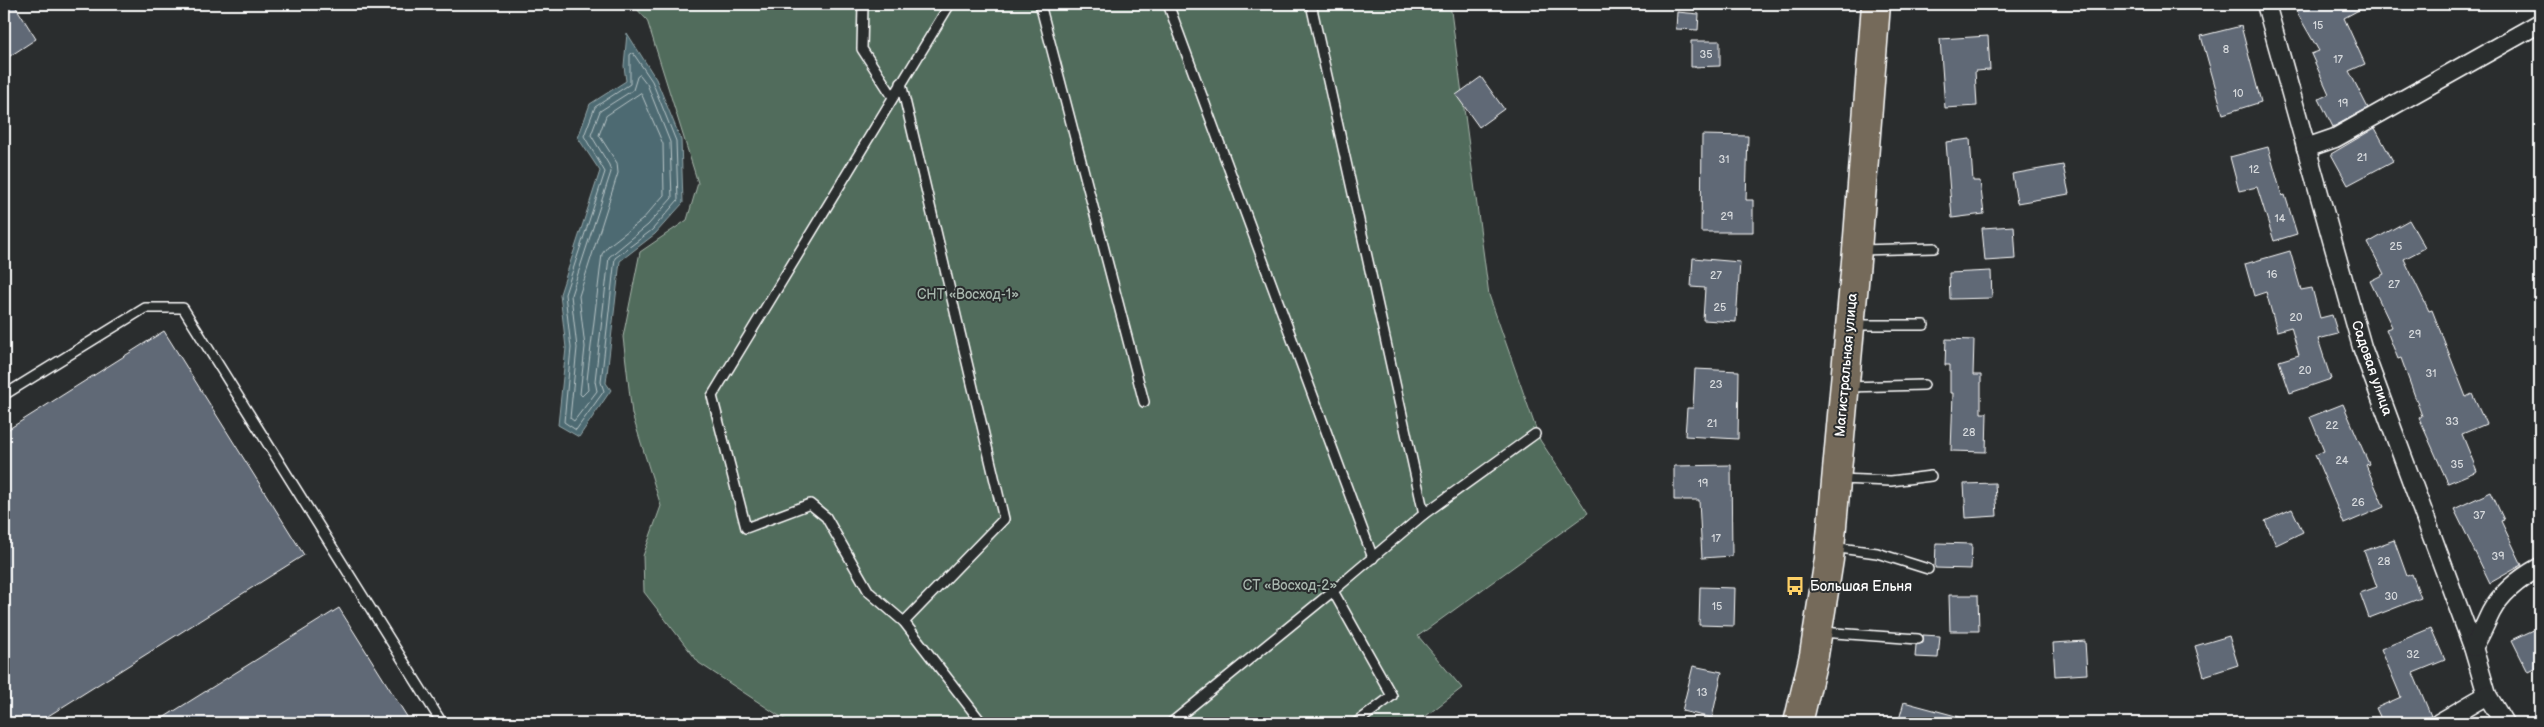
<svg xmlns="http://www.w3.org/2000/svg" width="2544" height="727" font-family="'Balsamiq Sans',sans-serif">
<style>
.green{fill:#516c5b;stroke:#a8b6ad}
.water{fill:#4d6b72;stroke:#94a6aa}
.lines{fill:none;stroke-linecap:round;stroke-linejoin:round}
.shore{stroke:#b8c4c7;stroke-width:1}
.building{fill:#606976;stroke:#fff}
.lane-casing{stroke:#fff;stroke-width:12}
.street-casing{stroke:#fff;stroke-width:21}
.primary-casing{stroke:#fff;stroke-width:31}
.lane{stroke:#2a2d2e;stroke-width:9}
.street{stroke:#2a2d2e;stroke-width:18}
.primary{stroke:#746a5a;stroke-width:28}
.labels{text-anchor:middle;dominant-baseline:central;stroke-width:4;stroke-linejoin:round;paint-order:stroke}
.number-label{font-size:11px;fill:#d7dadd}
.park-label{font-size:14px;fill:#a8b6ad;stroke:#2a2d2e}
.street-label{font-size:14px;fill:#fff;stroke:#2a2d2e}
.poi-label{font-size:14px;fill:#fff;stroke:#2a2d2e;text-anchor:start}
</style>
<rect width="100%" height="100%" fill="#2a2d2e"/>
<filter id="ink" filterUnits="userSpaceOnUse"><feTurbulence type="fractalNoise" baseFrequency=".02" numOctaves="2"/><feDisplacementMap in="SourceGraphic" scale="10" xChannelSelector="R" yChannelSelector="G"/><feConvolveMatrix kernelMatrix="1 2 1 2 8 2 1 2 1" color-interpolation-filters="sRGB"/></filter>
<g filter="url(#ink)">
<polygon class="green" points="632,4 1450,4 1489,295 1540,440 1588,513 1418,636 1462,688 1417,723 790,723 699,663 644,592 643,556 661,506 632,414 623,337 640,252 687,220 698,183 647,20"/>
<polygon class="water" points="627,33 656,79 681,140 683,203 655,234 620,261 606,383 611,390 579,437 558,425 566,348 560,294 600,171 578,138 590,104 626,81 624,66"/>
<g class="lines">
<g class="shore">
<polygon points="633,53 652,81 676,141 678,200 652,230 615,258 601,382 604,391 576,430 564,422 571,348 565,294 605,172 584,136 595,107 630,84 630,55"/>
<polygon points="640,75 647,84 670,142 672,198 648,225 609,257 595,381 597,391 574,421 570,418 577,348 571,295 611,172 609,165 591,135 600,111 633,90 637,77"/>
<polygon points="641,93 663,144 664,195 642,220 608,246 602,254 587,380 588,390 582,396 580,394 585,347 579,296 618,173 617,163 599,135 606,116"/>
</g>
</g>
<g class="building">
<polygon points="4,4 14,4 36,39 4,60"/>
<polygon points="2309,4 2370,4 2344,18 2365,64 2349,71 2368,108 2333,127 2319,99 2329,94 2311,54 2319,51 2296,11"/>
<polygon points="1677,12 1699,14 1698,30 1676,29"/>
<polygon points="2241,26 2261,102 2223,114 2201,36"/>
<polygon points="1988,36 1990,70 1975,71 1977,106 1945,108 1940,39"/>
<polygon points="1691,41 1720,41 1720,66 1691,67"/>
<polygon points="1481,77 1504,109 1479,127 1456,95"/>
<polygon points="2375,128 2393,161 2348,185 2331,154"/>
<polygon points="1702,135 1748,136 1746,200 1753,200 1753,232 1701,232"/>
<polygon points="1970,139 1973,181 1980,181 1984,214 1952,218 1946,142"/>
<polygon points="2268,147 2282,196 2285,195 2297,234 2274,241 2257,187 2239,191 2230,157"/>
<polygon points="2063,165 2069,194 2017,203 2012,174"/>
<polygon points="2409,220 2425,248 2404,259 2429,311 2432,310 2466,397 2472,394 2486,424 2462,434 2477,471 2448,483 2419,418 2422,416 2401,358 2398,359 2386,329 2392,327 2370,281 2384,274 2368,243"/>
<polygon points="2014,226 2016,259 1985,261 1982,228"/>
<polygon points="2290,251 2301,290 2312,288 2320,318 2332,315 2338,334 2318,339 2331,379 2290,393 2279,361 2299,355 2291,327 2277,331 2266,292 2254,296 2245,264"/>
<polygon points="1693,258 1740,262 1736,322 1703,320 1705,288 1691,287"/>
<polygon points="1991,271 1992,298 1950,299 1949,273"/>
<polygon points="164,331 304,555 37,723 4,723 4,432"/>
<polygon points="1946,339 1974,340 1973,375 1981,375 1981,413 1987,413 1986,452 1951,451 1953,393 1950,393 1950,365 1945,365"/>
<polygon points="1695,369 1739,371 1738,439 1685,436 1687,408 1693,408"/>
<polygon points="2343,404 2369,464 2366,465 2384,507 2344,524 2315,455 2324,451 2310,417"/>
<polygon points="1731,465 1732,556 1702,558 1699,500 1674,500 1674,466"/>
<polygon points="1995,483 1997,516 1966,518 1964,484"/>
<polygon points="2491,492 2504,520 2501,521 2522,565 2490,583 2454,509"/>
<polygon points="2292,509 2303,532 2276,545 2265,521"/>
<polygon points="2394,540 2407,576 2412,574 2421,598 2369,618 2360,593 2377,587 2364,551"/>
<polygon points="1936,543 1972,544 1971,569 1935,568"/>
<polygon points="1700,587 1735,588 1734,626 1699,625"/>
<polygon points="1949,595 1978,595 1979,631 1950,631"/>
<polygon points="339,608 411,723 155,723"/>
<polygon points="2540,627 2540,666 2528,672 2512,640"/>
<polygon points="2431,628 2445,660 2413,673 2431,716 2417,723 2383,723 2376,708 2401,697 2381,649"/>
<polygon points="1923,635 1940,636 1938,658 1915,657 1916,645 1923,643"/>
<polygon points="2229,636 2238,665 2204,676 2195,646"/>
<polygon points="2085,641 2087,674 2055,676 2053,643"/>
<polygon points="1693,666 1722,672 1712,718 1682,711"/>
<polygon points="1904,702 1967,719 1966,723 1898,723"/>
</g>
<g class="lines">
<g class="lane-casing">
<g id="lane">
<polyline points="863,4 862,49 893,97"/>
<polyline points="950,4 712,396 746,528 810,504 826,517 869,592 904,622 982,723"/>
<polyline points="1040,4 1144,402"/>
<polyline points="1168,4 1373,558"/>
<polyline points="1311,4 1424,514 1333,591 1392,696 1356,723"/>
<polyline points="901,83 1004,519 904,622"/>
<polyline points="1860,250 1934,248"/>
<polyline points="1854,325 1924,325"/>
<polyline points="1846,387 1924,385"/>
<polyline points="4,395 145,308 183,308 442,723"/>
<polyline points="1839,479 1891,481 1931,476"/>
<polyline points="1424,514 1535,434"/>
<polyline points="1832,547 1877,553 1928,569"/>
<polyline points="1821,632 1918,639"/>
<polyline points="1171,723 1333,591"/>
</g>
</g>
<g class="street-casing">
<g id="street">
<polyline points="2266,4 2362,347 2473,647 2487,695 2504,723"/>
<polyline points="2306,148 2335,138 2540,23"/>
<path d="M 2473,647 C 2481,635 2485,624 2491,612 C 2501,593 2522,577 2540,567"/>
<polyline points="2439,723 2487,695"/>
</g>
</g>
<g class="primary-casing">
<polyline id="primary" points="1798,723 1814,655 1829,559 1857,250 1876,4"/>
</g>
<use href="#lane" class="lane"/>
<use href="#street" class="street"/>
<use href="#primary" class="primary"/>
</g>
</g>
<defs>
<g id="bus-bare" transform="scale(1.5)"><path d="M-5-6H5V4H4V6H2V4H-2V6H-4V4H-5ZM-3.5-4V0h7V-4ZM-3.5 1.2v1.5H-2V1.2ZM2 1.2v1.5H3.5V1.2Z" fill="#ffd166" stroke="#2a2d2e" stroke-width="2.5" paint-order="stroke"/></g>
</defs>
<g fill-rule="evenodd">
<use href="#bus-bare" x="1795" y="586"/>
</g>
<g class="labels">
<g class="number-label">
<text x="2318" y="25">15</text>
<text x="2226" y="49">8</text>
<text x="1706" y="54">35</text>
<text x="2338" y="59">17</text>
<text x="2238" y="93">10</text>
<text x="2343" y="103">19</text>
<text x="2362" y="157">21</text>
<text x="1724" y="159">31</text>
<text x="2254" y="169">12</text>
<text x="1727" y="216">29</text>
<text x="2280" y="218">14</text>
<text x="2396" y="246">25</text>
<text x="2272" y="274">16</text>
<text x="1716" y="275">27</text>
<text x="2394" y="284">27</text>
<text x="1720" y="307">25</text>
<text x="2296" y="317">20</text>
<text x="2415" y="334">29</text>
<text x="2305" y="370">20</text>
<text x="2431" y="373">31</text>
<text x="1716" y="384">23</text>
<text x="2452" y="421">33</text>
<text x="1712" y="423">21</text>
<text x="2332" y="425">22</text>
<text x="1969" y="432">28</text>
<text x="2342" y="460">24</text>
<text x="2457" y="464">35</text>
<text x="1703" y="483">19</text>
<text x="2358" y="502">26</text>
<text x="2479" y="515">37</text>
<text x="1716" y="538">17</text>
<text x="2498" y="556">39</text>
<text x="2384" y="561">28</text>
<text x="2391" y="596">30</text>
<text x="1717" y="606">15</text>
<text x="2413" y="654">32</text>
<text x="1702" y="692">13</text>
</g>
<g class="park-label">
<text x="968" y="294">СНТ «Восход-1»</text>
<text x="1290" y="585">СТ «Восход-2»</text>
</g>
<g class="street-label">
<text transform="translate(1846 365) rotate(-85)">Магистральная улица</text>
<text transform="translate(2372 368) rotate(71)">Садовая улица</text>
</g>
<g class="poi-label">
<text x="1810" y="586">Большая Ельня</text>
</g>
</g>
<rect width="2544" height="727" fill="none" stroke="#2a2d2e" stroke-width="20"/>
<rect x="10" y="10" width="2524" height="707" fill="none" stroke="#fff" stroke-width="2" filter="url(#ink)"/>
</svg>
